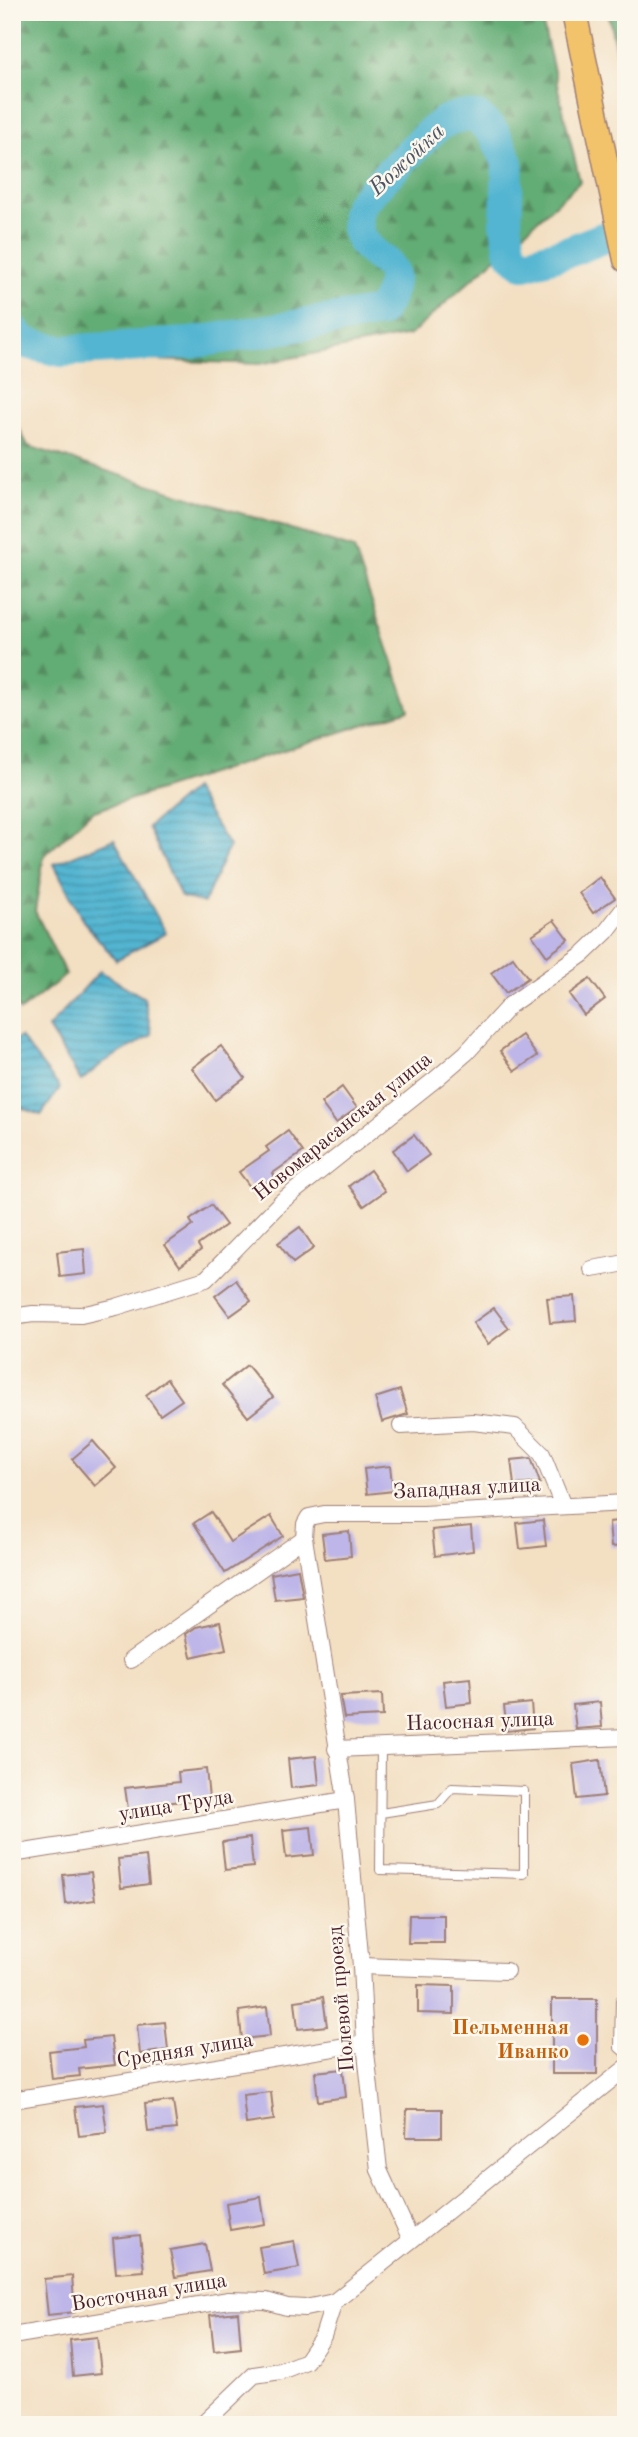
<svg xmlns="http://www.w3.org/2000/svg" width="638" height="2437" font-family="'Old Standard TT',serif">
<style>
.forest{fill:url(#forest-firs);stroke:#566650;stroke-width:2}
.water{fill:url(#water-rules);stroke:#4e6a7e;stroke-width:2}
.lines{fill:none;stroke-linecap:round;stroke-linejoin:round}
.river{stroke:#52b5d1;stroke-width:32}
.building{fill:#beb6e8}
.service-casing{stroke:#9e7f76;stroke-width:10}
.minor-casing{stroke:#9e7f76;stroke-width:18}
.primary-casing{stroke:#9e7f76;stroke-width:27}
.service{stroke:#fff;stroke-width:8}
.minor{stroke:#fff;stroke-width:16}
.primary{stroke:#f2c36a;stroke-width:24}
.food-dot{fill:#e8710a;stroke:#fbf7ec;stroke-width:2.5}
.labels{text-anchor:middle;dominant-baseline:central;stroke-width:5;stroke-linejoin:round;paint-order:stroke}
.street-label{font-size:21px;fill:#4a1f2b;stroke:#fbf7ec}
.food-label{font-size:21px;font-weight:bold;fill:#c56008;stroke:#fbf7ec;text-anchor:end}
.water-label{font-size:23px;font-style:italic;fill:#4d5465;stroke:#fbf7ec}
</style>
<defs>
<pattern id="forest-firs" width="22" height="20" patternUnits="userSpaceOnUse" patternTransform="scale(1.75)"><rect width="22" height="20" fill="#62ac74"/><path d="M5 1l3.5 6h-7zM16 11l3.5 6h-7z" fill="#538b5f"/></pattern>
<pattern id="water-rules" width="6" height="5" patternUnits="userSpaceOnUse" patternTransform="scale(1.75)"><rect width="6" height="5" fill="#52b5d1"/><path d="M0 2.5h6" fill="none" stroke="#4693aa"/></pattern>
</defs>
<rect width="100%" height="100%" fill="#fbf7ec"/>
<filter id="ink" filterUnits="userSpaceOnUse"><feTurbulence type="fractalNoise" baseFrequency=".0143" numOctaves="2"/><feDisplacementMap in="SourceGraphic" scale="14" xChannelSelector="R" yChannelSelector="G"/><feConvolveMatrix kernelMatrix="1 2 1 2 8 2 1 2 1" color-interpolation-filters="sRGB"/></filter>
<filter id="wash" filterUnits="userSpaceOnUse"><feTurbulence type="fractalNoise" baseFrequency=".00686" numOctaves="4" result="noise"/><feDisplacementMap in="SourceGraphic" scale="28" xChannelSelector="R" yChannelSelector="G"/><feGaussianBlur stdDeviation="1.57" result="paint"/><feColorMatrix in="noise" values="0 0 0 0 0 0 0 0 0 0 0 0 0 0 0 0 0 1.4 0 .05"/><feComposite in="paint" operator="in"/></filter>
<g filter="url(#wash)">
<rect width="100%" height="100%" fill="#f3dfc2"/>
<g class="forest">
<polygon points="12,12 540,12 580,182 410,335 260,364 12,355"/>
<polygon points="608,12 626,12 626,99"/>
<polygon points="12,414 28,446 354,549 409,710 91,812 44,856 35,911 66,975 20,1011 12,998"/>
</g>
<g class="water">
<polygon points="193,789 229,846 204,903 181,897 148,827"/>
<polygon points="114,839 166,933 116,960 83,921 54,864"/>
<polygon points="100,971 144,998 152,1035 104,1062 81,1081 48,1028"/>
<polygon points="20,1037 60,1088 41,1115 12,1104 12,1042"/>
</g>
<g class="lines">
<path class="river" d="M 12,328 L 25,343 L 61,351 L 191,343 L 380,312 C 418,252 362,267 357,226 C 356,221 357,209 360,205 C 364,197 432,129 441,124 C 453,116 463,116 477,117 L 494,133 L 508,162 L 506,224 L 511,253 L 524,264 L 570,251 L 626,229"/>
</g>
<g id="blocks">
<g class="building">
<polygon points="600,877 615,898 593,913 579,893"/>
<polygon points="554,920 569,940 547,956 532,935"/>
<polygon points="513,957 528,978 506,993 491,973"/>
<polygon points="590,979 605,999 584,1015 569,994"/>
<polygon points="522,1035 537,1056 515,1071 500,1051"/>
<polygon points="221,1046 245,1078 215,1100 192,1068"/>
<polygon points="342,1087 357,1108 336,1123 321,1103"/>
<polygon points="288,1131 303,1152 273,1173 275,1177 254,1192 239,1172 269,1151 266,1147"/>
<polygon points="414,1135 429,1155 407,1171 393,1150"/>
<polygon points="370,1170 385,1191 364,1206 349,1186"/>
<polygon points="211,1205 226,1225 198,1245 201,1250 180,1266 165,1245 193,1225 190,1220"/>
<polygon points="300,1227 314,1248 293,1263 278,1243"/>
<polygon points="84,1249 86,1274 60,1277 57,1252"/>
<polygon points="236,1280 251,1301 230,1316 215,1296"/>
<polygon points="574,1296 576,1321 550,1323 547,1298"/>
<polygon points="494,1308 509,1328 488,1344 473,1323"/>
<polygon points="247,1365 273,1397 248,1417 222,1385"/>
<polygon points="167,1379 182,1400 160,1415 146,1395"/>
<polygon points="400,1390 408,1414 382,1422 375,1398"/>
<polygon points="93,1441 116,1468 95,1486 72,1459"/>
<polygon points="531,1458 540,1483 514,1485 511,1460"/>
<polygon points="390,1466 393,1491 367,1494 364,1469"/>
<polygon points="211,1512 230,1542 271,1516 283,1536 225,1573 194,1523"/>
<polygon points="543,1520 546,1546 520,1549 517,1523"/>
<polygon points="626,1520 626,1546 611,1547 609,1522"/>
<polygon points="471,1526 473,1551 435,1556 432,1530"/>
<polygon points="349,1531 351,1556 325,1559 322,1534"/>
<polygon points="298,1569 303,1597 275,1600 271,1574"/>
<polygon points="220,1622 226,1649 191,1657 186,1634 196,1627"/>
<polygon points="470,1678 472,1703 446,1706 443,1681"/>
<polygon points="382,1694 383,1716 344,1718 340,1696"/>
<polygon points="600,1702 602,1727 576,1729 573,1705"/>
<polygon points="531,1703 533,1728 507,1731 504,1706"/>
<polygon points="316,1756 319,1785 291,1788 288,1759"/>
<polygon points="600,1760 604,1796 577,1799 573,1764"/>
<polygon points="206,1769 209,1798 156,1804 157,1813 129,1816 125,1788 179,1782 178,1772"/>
<polygon points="311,1827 314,1855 286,1858 283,1830"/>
<polygon points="250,1838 253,1867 225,1870 222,1842"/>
<polygon points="146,1856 149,1884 121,1888 118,1859"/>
<polygon points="91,1872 95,1900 66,1904 63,1875"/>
<polygon points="409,1915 444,1915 444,1943 408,1943"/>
<polygon points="418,1985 454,1986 454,2014 418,2013"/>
<polygon points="323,1997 327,2026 298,2029 295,2001"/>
<rect x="552" y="1999" width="45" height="75"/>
<polygon points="267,2007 270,2036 242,2039 239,2011"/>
<polygon points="165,2022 168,2050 140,2054 137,2025"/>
<polygon points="111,2037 115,2065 79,2069 80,2076 52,2079 49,2051 84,2047 83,2040"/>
<polygon points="343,2069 346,2097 318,2101 315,2072"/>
<polygon points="271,2092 274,2120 246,2124 243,2095"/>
<polygon points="173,2101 177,2129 148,2132 145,2104"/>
<polygon points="103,2104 107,2133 79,2136 75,2107"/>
<polygon points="407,2109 442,2109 442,2137 406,2137"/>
<polygon points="261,2197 265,2224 230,2230 226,2203"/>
<polygon points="140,2235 144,2271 116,2273 113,2238"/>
<polygon points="294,2241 299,2268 264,2274 259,2247"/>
<polygon points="205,2244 210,2271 175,2277 170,2250"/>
<polygon points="72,2276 75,2312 48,2315 44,2279"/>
<polygon points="238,2312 241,2348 214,2351 210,2315"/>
<polygon points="97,2337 101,2373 73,2376 70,2340"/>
</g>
</g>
</g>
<g filter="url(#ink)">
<use href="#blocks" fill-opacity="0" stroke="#9e7f76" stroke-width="2"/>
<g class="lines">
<g class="service-casing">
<g id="service">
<polyline points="381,1813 438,1804 452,1788 524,1791 524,1874 380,1870 381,1747"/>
<polyline points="620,2000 619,2048 626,2054"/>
</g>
</g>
<g class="minor-casing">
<g id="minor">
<polyline points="592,1269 626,1263"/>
<polyline points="12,1317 33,1314 81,1315 116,1307 206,1279 281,1202 437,1078 466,1053 510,1005 583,954 606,932 626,906"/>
<polyline points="401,1426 473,1422 515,1427 542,1454 563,1506"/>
<polyline points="131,1660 304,1538"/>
<polyline points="336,1749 626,1737"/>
<polyline points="12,1854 346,1800"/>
<polyline points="361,1966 506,1971"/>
<polyline points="12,2100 365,2043"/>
<polyline points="411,2240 379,2170 365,2043 361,1966 346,1800 304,1538 305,1524 309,1517 324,1514 424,1514 626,1503"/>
<polyline points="12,2336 229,2300 266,2301 287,2307 305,2308 334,2302"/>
<polyline points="202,2425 254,2375 281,2371 306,2361 323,2336 334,2302 626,2068"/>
</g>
</g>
<g class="primary-casing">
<polyline id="primary" points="574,12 626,260"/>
</g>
<use href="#service" class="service"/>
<use href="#minor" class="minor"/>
<use href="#primary" class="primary"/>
</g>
</g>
<circle class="food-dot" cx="583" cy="2040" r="7"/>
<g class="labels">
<g class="street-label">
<text transform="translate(343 1127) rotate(-39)">Новомарасанская улица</text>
<text transform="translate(467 1489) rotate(-3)">Западная улица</text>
<text transform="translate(480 1722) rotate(-2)">Насосная улица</text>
<text transform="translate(176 1806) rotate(-9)">улица Труда</text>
<text transform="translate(342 1999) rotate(-95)">Полевой проезд</text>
<text transform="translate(185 2051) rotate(-9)">Средняя улица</text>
<text transform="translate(149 2293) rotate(-9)">Восточная улица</text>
</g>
<g class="food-label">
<text x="569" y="2028">Пельменная<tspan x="569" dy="24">Иванко</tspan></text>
</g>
<g class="water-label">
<text transform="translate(407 160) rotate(-43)">Вожойка</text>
</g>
</g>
<rect width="638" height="2437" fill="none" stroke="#fbf7ec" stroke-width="42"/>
</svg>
